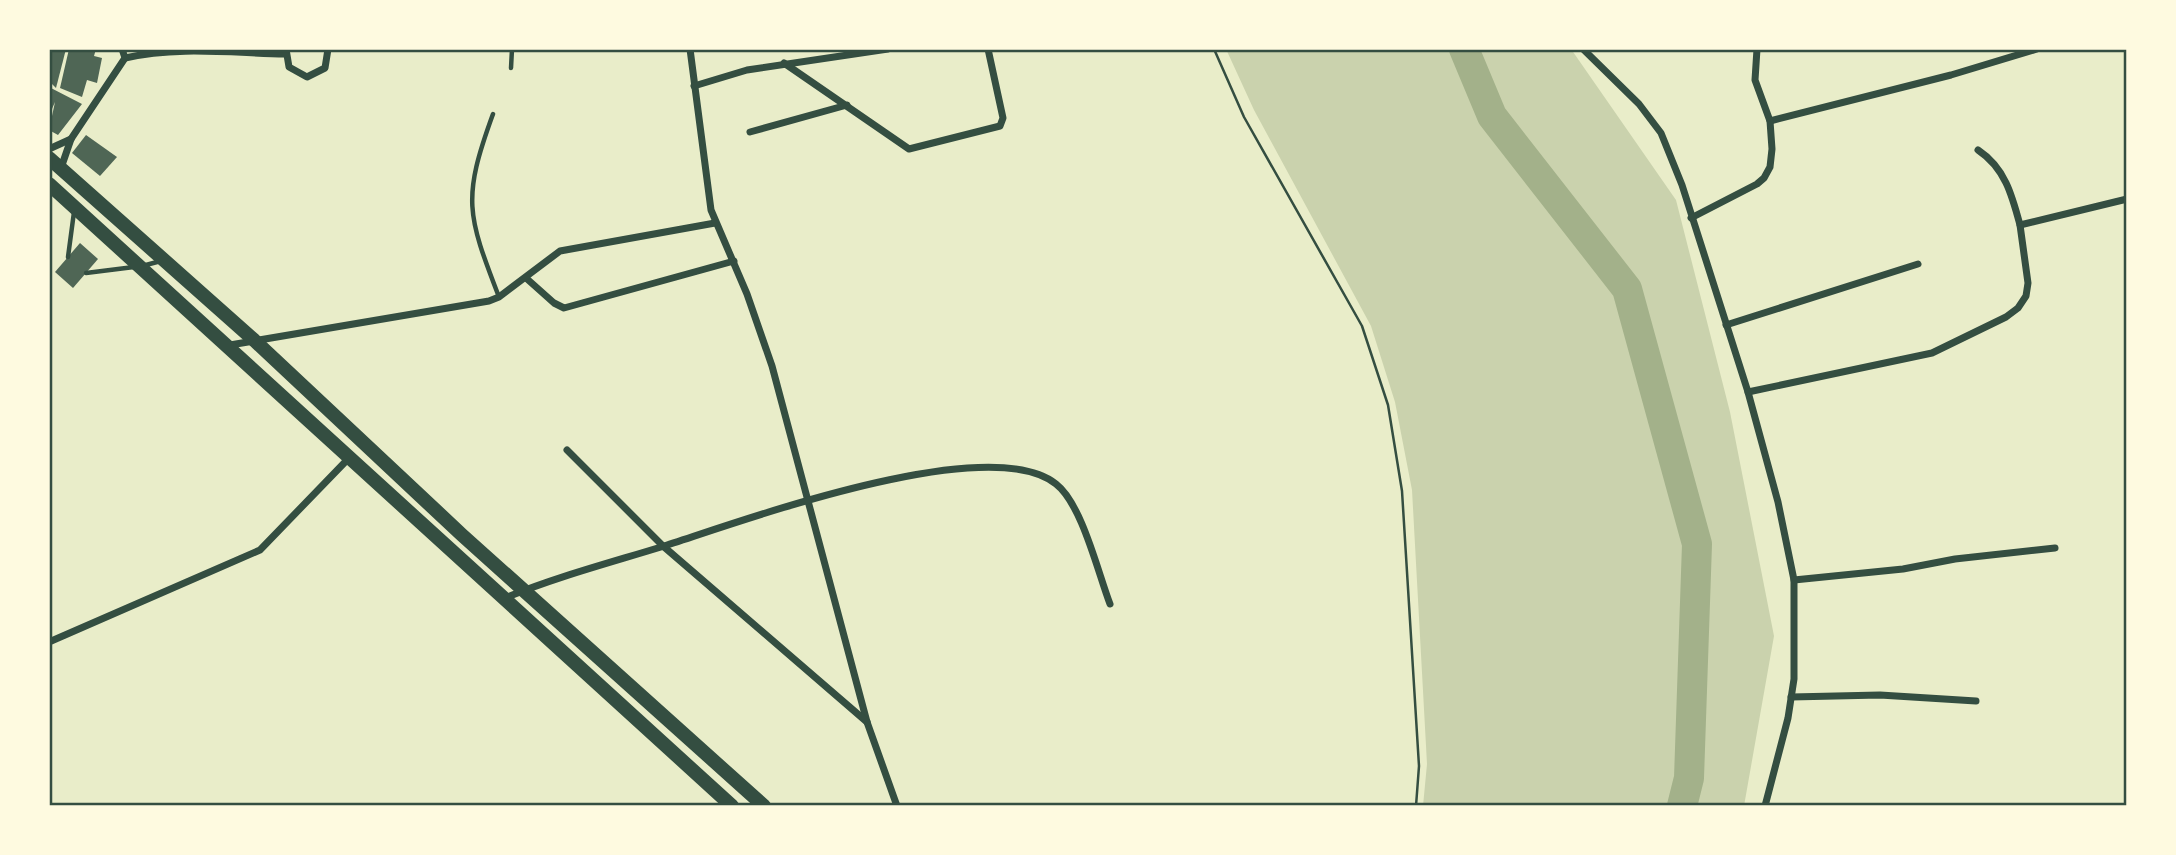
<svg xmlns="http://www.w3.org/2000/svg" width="2176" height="855" font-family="Signika,sans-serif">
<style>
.green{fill:#cad2ad}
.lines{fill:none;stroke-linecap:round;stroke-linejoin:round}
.river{stroke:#a3b18a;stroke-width:30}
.building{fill:#4f6655}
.path{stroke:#344e41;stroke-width:2.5}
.service{stroke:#344e41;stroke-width:4.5}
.minor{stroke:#344e41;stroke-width:7}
.primary{stroke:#344e41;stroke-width:14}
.neatline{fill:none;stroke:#344e41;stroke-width:2.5}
</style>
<rect width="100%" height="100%" fill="#e9edc9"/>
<polygon class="green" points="1226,49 1571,49 1676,200 1730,412 1774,636 1744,806 1423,806 1427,764 1412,490 1395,402 1371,326 1254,110"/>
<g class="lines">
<polyline class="river" points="1464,49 1492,116 1627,289 1697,544 1689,778 1682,806"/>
</g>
<g class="building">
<polygon points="49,49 66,49 56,88 49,81"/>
<polygon points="69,49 96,49 94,56 102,58 97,83 87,80 82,97 60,88"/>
<polygon points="49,87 82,104 58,135 49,130 55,102 49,116"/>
<polygon points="86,135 117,157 100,176 72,153"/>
<polygon points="80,243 98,259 73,288 55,272"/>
</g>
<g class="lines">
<polyline class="path" points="1214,49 1244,117 1362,326 1388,405 1402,491 1419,766 1416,806"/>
<g class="service">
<polyline points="511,68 512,49"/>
<path d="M 493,114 C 462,199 467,214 499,297"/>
<polyline points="68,257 74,212"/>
<polyline points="142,266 161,261"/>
<polyline points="86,273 134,267"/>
</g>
<g class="minor">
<polyline points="286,49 289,67 307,77 325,68 328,49"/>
<polyline points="690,49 711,210 747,294 772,366 867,722 897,806"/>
<polyline points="1583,49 1639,104 1661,133 1682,185 1748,392 1778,502 1794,580 1794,679 1788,718 1765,806"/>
<path d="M 125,58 C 177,46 232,53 285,54"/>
<polyline points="784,63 909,149 1000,126 1003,118 988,49"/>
<polyline points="694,86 747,70 888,49"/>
<polyline points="1770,121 1951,75 2037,49"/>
<polyline points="750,132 847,105"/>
<polyline points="49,149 71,139"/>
<path d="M 1978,150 C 2005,168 2012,195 2020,225"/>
<polyline points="61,168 71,139 125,58 122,49"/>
<polyline points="1691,218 1757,184 1764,178 1770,167 1772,149 1770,121 1755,80 1757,49"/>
<polyline points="526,278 554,303 564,308 734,261"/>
<polyline points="1726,325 1918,264"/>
<polyline points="230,345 489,301 499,297 560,251 715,223"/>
<polyline points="1748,392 1932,353 2006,317 2018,308 2026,296 2028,283 2020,225 2127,199"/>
<polyline points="567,450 663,546 867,722"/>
<polyline points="1794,580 1903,569 1955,559 2055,548"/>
<path d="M 505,598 C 556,577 609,563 661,547 C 740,522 988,430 1056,484 C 1082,504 1098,573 1110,604"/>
<polyline points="49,642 260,550 348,459"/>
<polyline points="1791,697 1880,695 1976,701"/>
</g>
<g class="primary">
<polyline points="49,158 254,340 462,535 764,806"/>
<polyline points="49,184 732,806"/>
</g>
</g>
<rect width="2176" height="855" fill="none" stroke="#fefae0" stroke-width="102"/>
<rect x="51" y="51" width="2074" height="753" class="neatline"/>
</svg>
